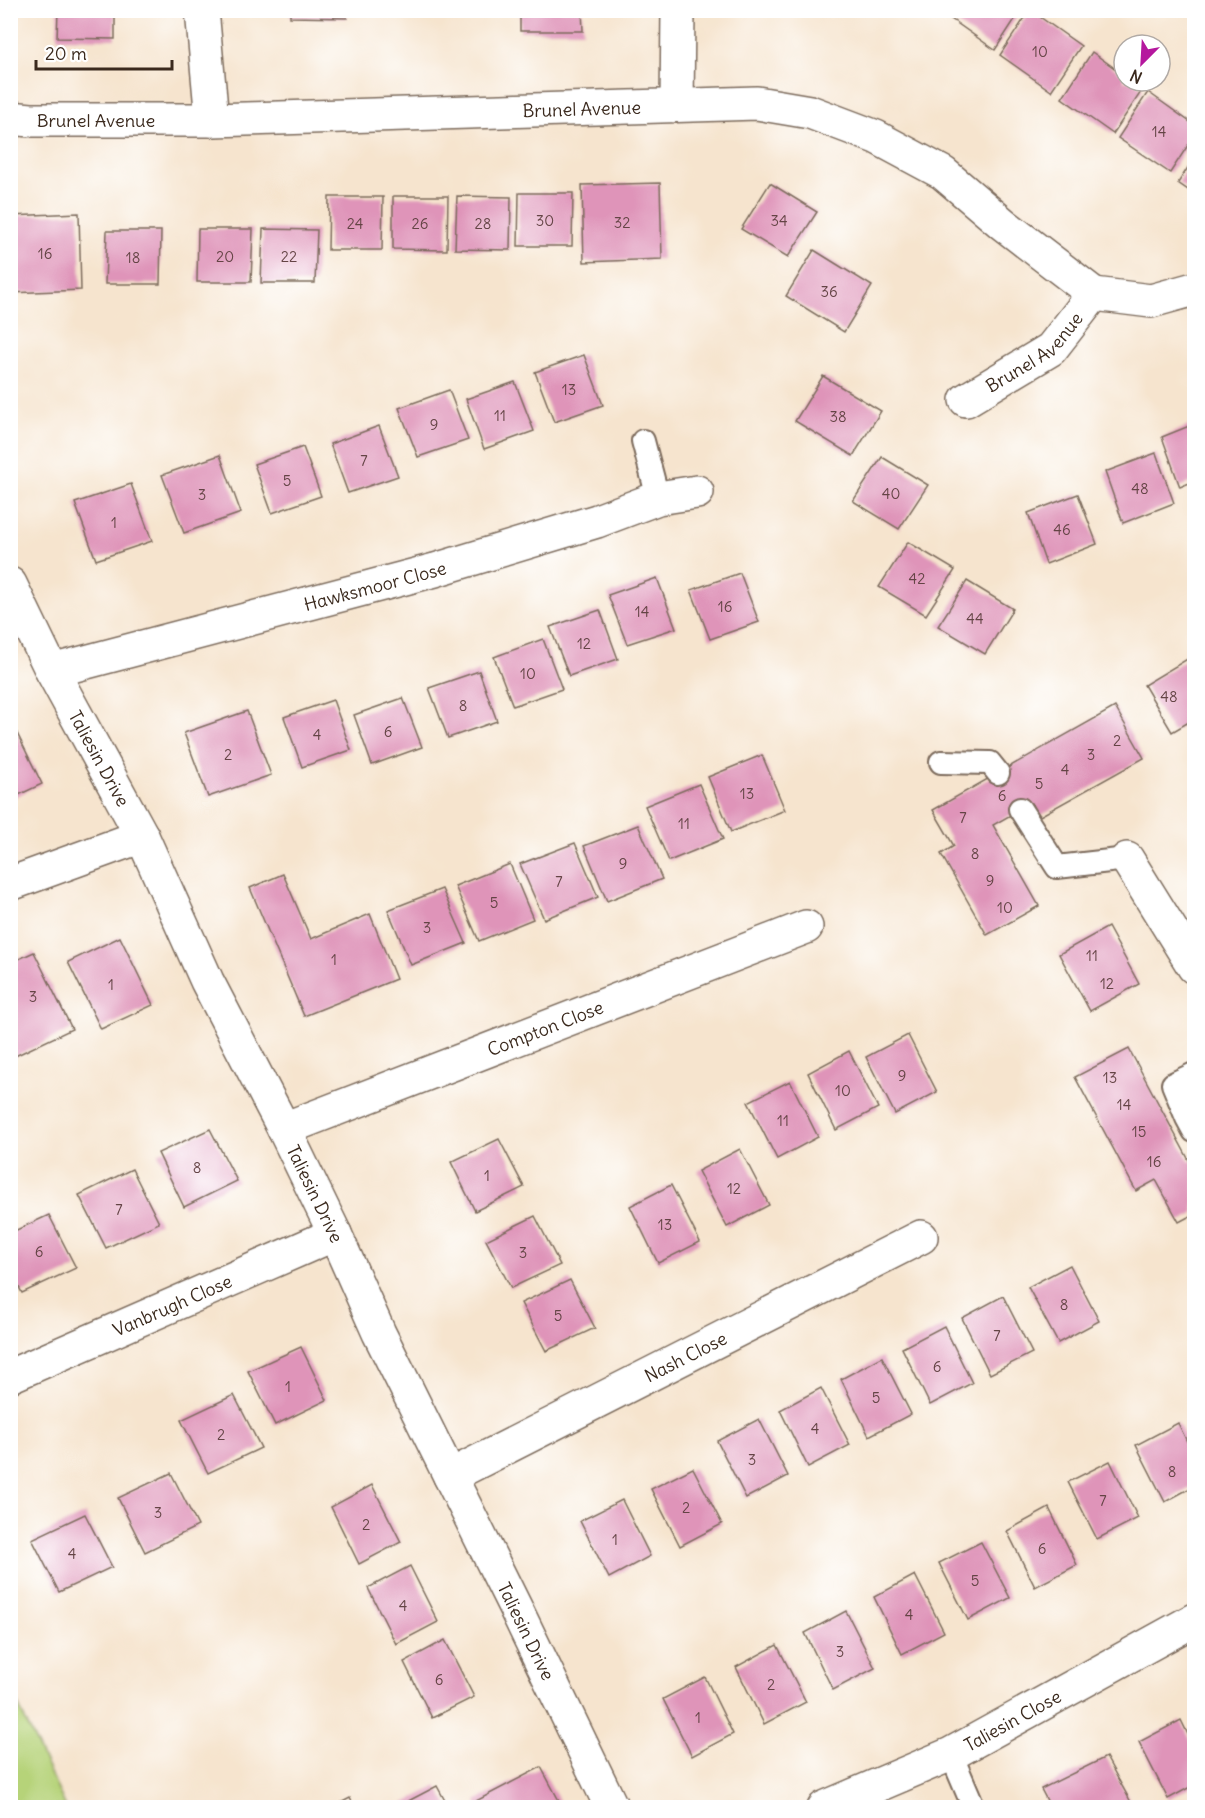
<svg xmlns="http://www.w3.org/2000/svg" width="1205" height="1818" font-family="Delius,sans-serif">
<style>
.green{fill:#b6d379;stroke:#787e4c;stroke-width:1.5}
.building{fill:#df94b9}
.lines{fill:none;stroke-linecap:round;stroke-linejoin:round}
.service-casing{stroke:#7c6b5c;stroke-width:26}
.minor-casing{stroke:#7c6b5c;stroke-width:36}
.service{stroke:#fff;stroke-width:22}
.minor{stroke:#fff;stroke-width:33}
.labels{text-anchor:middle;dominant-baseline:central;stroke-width:5;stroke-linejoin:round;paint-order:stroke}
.number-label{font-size:15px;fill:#644445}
.street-label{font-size:18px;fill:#3b2a1e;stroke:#fff}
</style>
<rect width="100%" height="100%" fill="#fff"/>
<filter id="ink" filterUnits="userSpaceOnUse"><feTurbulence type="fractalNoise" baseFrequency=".0167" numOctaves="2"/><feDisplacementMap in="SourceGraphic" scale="12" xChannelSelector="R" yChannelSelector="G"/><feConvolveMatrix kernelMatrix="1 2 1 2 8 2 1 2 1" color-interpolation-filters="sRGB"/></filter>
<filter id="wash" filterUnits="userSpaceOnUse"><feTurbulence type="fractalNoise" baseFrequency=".008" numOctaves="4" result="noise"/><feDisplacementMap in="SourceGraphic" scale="24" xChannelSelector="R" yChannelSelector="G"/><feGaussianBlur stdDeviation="1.35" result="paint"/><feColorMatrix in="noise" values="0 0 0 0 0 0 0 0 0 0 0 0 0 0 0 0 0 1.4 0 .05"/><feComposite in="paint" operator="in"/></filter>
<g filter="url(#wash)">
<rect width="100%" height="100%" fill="#f6e4ce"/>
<polygon class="green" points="10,1690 11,1690 66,1807 11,1807"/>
<g id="blocks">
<g class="building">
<polygon points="58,10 115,10 115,39 57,38"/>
<polygon points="290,10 347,10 347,18 290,17"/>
<polygon points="520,10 582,10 583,31 520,31"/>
<polygon points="946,10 1021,10 995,50 944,14"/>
<polygon points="1030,10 1081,46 1051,91 1000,55"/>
<polygon points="1092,52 1124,75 1124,81 1133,81 1143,89 1113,134 1062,98"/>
<polygon points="1148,92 1194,125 1194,136 1170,173 1118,138"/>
<polygon points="1194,158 1194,194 1178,183"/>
<polygon points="660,183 662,259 584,262 582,185"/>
<polygon points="770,183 817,212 788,257 741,229"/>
<polygon points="519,193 573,193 572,246 518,246"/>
<polygon points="393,196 448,196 447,250 393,249"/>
<polygon points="457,196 511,197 510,250 455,249"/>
<polygon points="329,197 383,197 382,250 328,250"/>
<polygon points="79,213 81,290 10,293 10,216"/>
<polygon points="198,229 253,229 251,282 197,282"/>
<polygon points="263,229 317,230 315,283 261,283"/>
<polygon points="107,231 161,231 160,284 105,284"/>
<polygon points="814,250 872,286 844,332 786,296"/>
<polygon points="584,355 603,405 554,422 535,372"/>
<polygon points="823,376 881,411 853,456 795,421"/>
<polygon points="515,382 534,431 484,449 466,399"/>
<polygon points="449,390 468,440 418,457 399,408"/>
<polygon points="1194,424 1194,481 1180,487 1162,437"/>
<polygon points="379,426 398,476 348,493 330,444"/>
<polygon points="303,447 321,496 272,513 254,464"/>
<polygon points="1156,453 1174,503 1123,523 1105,472"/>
<polygon points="220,455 241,513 184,533 162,475"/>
<polygon points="882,457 928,485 899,529 853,501"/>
<polygon points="131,484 152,541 96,560 75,503"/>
<polygon points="1078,494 1097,544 1046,564 1028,513"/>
<polygon points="908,542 955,570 926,615 879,587"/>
<polygon points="740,573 759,622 710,639 691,590"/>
<polygon points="657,578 676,628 627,644 608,595"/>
<polygon points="967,581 1013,609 985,654 938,626"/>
<polygon points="600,610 618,659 569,676 550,627"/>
<polygon points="543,639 562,689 513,706 494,657"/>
<polygon points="1194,655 1194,719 1172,732 1144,685"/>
<polygon points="479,671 497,721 448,738 429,688"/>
<polygon points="403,698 422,747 372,765 354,715"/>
<polygon points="333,700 351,750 302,767 284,717"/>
<polygon points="1115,707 1144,758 1040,816 1032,803 993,825 1039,906 987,935 941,854 954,846 933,810"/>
<polygon points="247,711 271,775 208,797 184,733"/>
<polygon points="10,719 42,784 10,799"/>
<polygon points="762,755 785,810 731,832 708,777"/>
<polygon points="699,784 723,839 669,861 645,806"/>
<polygon points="638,825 662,879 607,901 584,846"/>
<polygon points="575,843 598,897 544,919 520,864"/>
<polygon points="510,864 533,919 479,941 455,886"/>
<polygon points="283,874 311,939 370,914 396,979 304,1016 250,888"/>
<polygon points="442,889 466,943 411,965 388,910"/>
<polygon points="1108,927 1139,984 1090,1011 1059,954"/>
<polygon points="120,937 153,1005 101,1029 68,962"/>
<polygon points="34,952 72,1029 13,1057 10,1052 10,963"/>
<polygon points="908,1035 937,1092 895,1114 866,1057"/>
<polygon points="1129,1049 1190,1162 1194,1160 1194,1214 1179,1222 1156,1180 1136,1191 1075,1077"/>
<polygon points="849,1051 878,1108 836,1130 808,1073"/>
<polygon points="790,1081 818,1137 777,1159 748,1102"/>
<polygon points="210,1129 237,1181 184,1207 158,1153"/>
<polygon points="499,1139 524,1187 475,1211 451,1162"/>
<polygon points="740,1149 769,1205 727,1227 698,1171"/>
<polygon points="132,1169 159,1223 106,1248 79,1195"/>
<polygon points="671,1185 700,1242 658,1263 630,1206"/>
<polygon points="49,1215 76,1268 22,1293 10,1269 10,1233"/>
<polygon points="535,1216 560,1265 511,1288 486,1240"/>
<polygon points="1070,1265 1099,1321 1058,1343 1028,1287"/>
<polygon points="570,1280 595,1328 546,1351 521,1303"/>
<polygon points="1003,1296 1032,1353 990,1374 962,1318"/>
<polygon points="944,1326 972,1383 930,1405 902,1348"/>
<polygon points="301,1347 327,1400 275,1425 248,1371"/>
<polygon points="882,1357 911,1414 869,1436 841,1379"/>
<polygon points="821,1388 850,1445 808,1467 780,1410"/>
<polygon points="234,1395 261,1448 208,1473 181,1420"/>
<polygon points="759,1419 788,1476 746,1498 717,1441"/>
<polygon points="1178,1423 1194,1456 1194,1486 1165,1502 1136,1445"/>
<polygon points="1110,1461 1138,1518 1097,1539 1068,1482"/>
<polygon points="693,1468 722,1524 680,1546 651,1489"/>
<polygon points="171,1473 198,1526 145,1552 118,1498"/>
<polygon points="372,1485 401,1542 359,1564 331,1507"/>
<polygon points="622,1500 650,1556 609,1578 580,1521"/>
<polygon points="1049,1508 1077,1565 1035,1587 1007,1531"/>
<polygon points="85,1514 112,1567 59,1592 32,1539"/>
<polygon points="981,1542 1010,1598 968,1620 939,1563"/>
<polygon points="410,1566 438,1622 396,1644 368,1588"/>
<polygon points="915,1575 944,1632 902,1654 874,1597"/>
<polygon points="846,1611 875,1668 833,1690 805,1633"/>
<polygon points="445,1640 474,1697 432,1718 404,1662"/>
<polygon points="777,1645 806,1702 764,1724 736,1667"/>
<polygon points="705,1677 733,1734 692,1756 663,1699"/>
<polygon points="1181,1720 1194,1747 1194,1785 1168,1799 1139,1742"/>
<polygon points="1106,1757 1132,1804 1125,1808 1051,1808 1041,1789"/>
<polygon points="541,1767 563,1808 480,1808 476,1801"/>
<polygon points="437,1786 449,1808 395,1808"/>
<polygon points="350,1798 355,1808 331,1808"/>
</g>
</g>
</g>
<g filter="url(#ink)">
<use href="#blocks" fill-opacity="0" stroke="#7c6b5c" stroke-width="1.5"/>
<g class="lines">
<g class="service-casing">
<g id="service">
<polyline points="643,441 658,498"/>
<polyline points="941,762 990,763 998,773"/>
<polyline points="1020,809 1057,867 1127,859"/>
<polyline points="1194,1074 1173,1084 1187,1118 1194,1131"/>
<polyline points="951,1754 974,1808"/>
</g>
</g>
<g class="minor-casing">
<g id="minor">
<polyline points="202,10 212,120"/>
<polyline points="677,105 678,10"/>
<path id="s1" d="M 10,118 L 31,120 L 212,120 L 757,103 L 810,112 L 876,137 L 943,173 L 1003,224 L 1094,294"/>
<path id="s2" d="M 966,400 L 1051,349 L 1094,294 L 1151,301 L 1194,289"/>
<path id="s3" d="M 10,584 L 52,671 L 142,836 L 207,981 L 284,1129 L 335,1234 L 379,1333 L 515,1607 L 612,1808"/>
<path id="s4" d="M 52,671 L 435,570 L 597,521 L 658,498 L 697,492"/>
<polyline points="1127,859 1194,967"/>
<polyline points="10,884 142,836"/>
<path id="s5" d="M 284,1129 L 806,927"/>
<path id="s6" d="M 10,1376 L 335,1234"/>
<path id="s7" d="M 450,1476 L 921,1237"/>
<path id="s8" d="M 824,1808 L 951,1754 L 1194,1620"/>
</g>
</g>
<use href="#service" class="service"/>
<use href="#minor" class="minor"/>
</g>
</g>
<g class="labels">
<g class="number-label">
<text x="1040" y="51">10</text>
<text x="1159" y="131">14</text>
<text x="545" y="220">30</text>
<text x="779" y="220">34</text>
<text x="622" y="222">32</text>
<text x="355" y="223">24</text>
<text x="420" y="223">26</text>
<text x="483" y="223">28</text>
<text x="45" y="253">16</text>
<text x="225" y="256">20</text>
<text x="289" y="256">22</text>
<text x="133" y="257">18</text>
<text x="829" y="291">36</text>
<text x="569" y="389">13</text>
<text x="500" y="415">11</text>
<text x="838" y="416">38</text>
<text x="434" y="424">9</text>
<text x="364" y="460">7</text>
<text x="287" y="480">5</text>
<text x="1140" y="488">48</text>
<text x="891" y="493">40</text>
<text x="202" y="494">3</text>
<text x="114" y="522">1</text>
<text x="1062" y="529">46</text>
<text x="917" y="578">42</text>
<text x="725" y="606">16</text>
<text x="642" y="611">14</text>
<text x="975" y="618">44</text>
<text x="584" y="643">12</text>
<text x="528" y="673">10</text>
<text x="1169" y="696">48</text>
<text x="463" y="705">8</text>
<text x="388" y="731">6</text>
<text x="317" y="734">4</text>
<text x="1117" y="740">2</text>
<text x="228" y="754">2</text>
<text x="1091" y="754">3</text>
<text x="1065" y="769">4</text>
<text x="1039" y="783">5</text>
<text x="747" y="793">13</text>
<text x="1002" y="795">6</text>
<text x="963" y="817">7</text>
<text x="684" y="823">11</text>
<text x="975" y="853">8</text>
<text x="623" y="863">9</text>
<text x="990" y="880">9</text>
<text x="559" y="881">7</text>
<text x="494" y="902">5</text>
<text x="1005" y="907">10</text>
<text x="427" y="927">3</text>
<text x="1092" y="955">11</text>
<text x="334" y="959">1</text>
<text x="1107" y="983">12</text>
<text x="111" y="984">1</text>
<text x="33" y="996">3</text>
<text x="902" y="1075">9</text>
<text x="1110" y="1077">13</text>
<text x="843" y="1090">10</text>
<text x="1124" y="1104">14</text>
<text x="783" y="1120">11</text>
<text x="1139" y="1131">15</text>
<text x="1154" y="1161">16</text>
<text x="197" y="1167">8</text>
<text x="487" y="1175">1</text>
<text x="734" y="1188">12</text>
<text x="119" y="1209">7</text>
<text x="665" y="1224">13</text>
<text x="39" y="1251">6</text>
<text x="523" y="1252">3</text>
<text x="1064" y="1304">8</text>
<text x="558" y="1315">5</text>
<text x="997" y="1335">7</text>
<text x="937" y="1366">6</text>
<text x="288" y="1386">1</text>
<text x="876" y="1397">5</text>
<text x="815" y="1428">4</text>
<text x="221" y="1434">2</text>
<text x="752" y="1459">3</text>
<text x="1172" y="1471">8</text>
<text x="1103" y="1500">7</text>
<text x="686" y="1507">2</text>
<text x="158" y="1512">3</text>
<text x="366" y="1524">2</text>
<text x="615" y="1539">1</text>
<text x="1042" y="1548">6</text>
<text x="72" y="1553">4</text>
<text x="975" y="1580">5</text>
<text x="403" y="1605">4</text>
<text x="909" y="1614">4</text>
<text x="840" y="1651">3</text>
<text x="439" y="1679">6</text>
<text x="771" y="1684">2</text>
<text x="698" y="1717">1</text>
</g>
<g class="street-label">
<text stroke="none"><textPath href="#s1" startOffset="572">Brunel Avenue</textPath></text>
<text stroke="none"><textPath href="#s1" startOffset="86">Brunel Avenue</textPath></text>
<text stroke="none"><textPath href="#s2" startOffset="84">Brunel Avenue</textPath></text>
<text stroke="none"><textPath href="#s4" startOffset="334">Hawksmoor Close</textPath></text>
<text stroke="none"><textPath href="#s3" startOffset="196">Taliesin Drive</textPath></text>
<text stroke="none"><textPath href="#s5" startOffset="280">Compton Close</textPath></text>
<text stroke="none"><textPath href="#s3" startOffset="682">Taliesin Drive</textPath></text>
<text stroke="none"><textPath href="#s6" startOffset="177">Vanbrugh Close</textPath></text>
<text stroke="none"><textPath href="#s7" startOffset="264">Nash Close</textPath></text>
<text stroke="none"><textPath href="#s3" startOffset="1168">Taliesin Drive</textPath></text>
<text stroke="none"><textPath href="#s8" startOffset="208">Taliesin Close</textPath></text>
</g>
</g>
<rect width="1205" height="1818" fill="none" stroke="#fff" stroke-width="36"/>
<g transform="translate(1142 63) rotate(204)"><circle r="28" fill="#ffffff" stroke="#b1aaa5" stroke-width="1.5"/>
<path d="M0-4.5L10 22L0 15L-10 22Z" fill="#b5179e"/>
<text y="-9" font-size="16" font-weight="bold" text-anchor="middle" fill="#3b2a1e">N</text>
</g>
<path d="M36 60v9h136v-9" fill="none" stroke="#3b2a1e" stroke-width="3"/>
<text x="45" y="60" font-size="18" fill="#3b2a1e" stroke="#ffffff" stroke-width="4.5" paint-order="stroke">20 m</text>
</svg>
